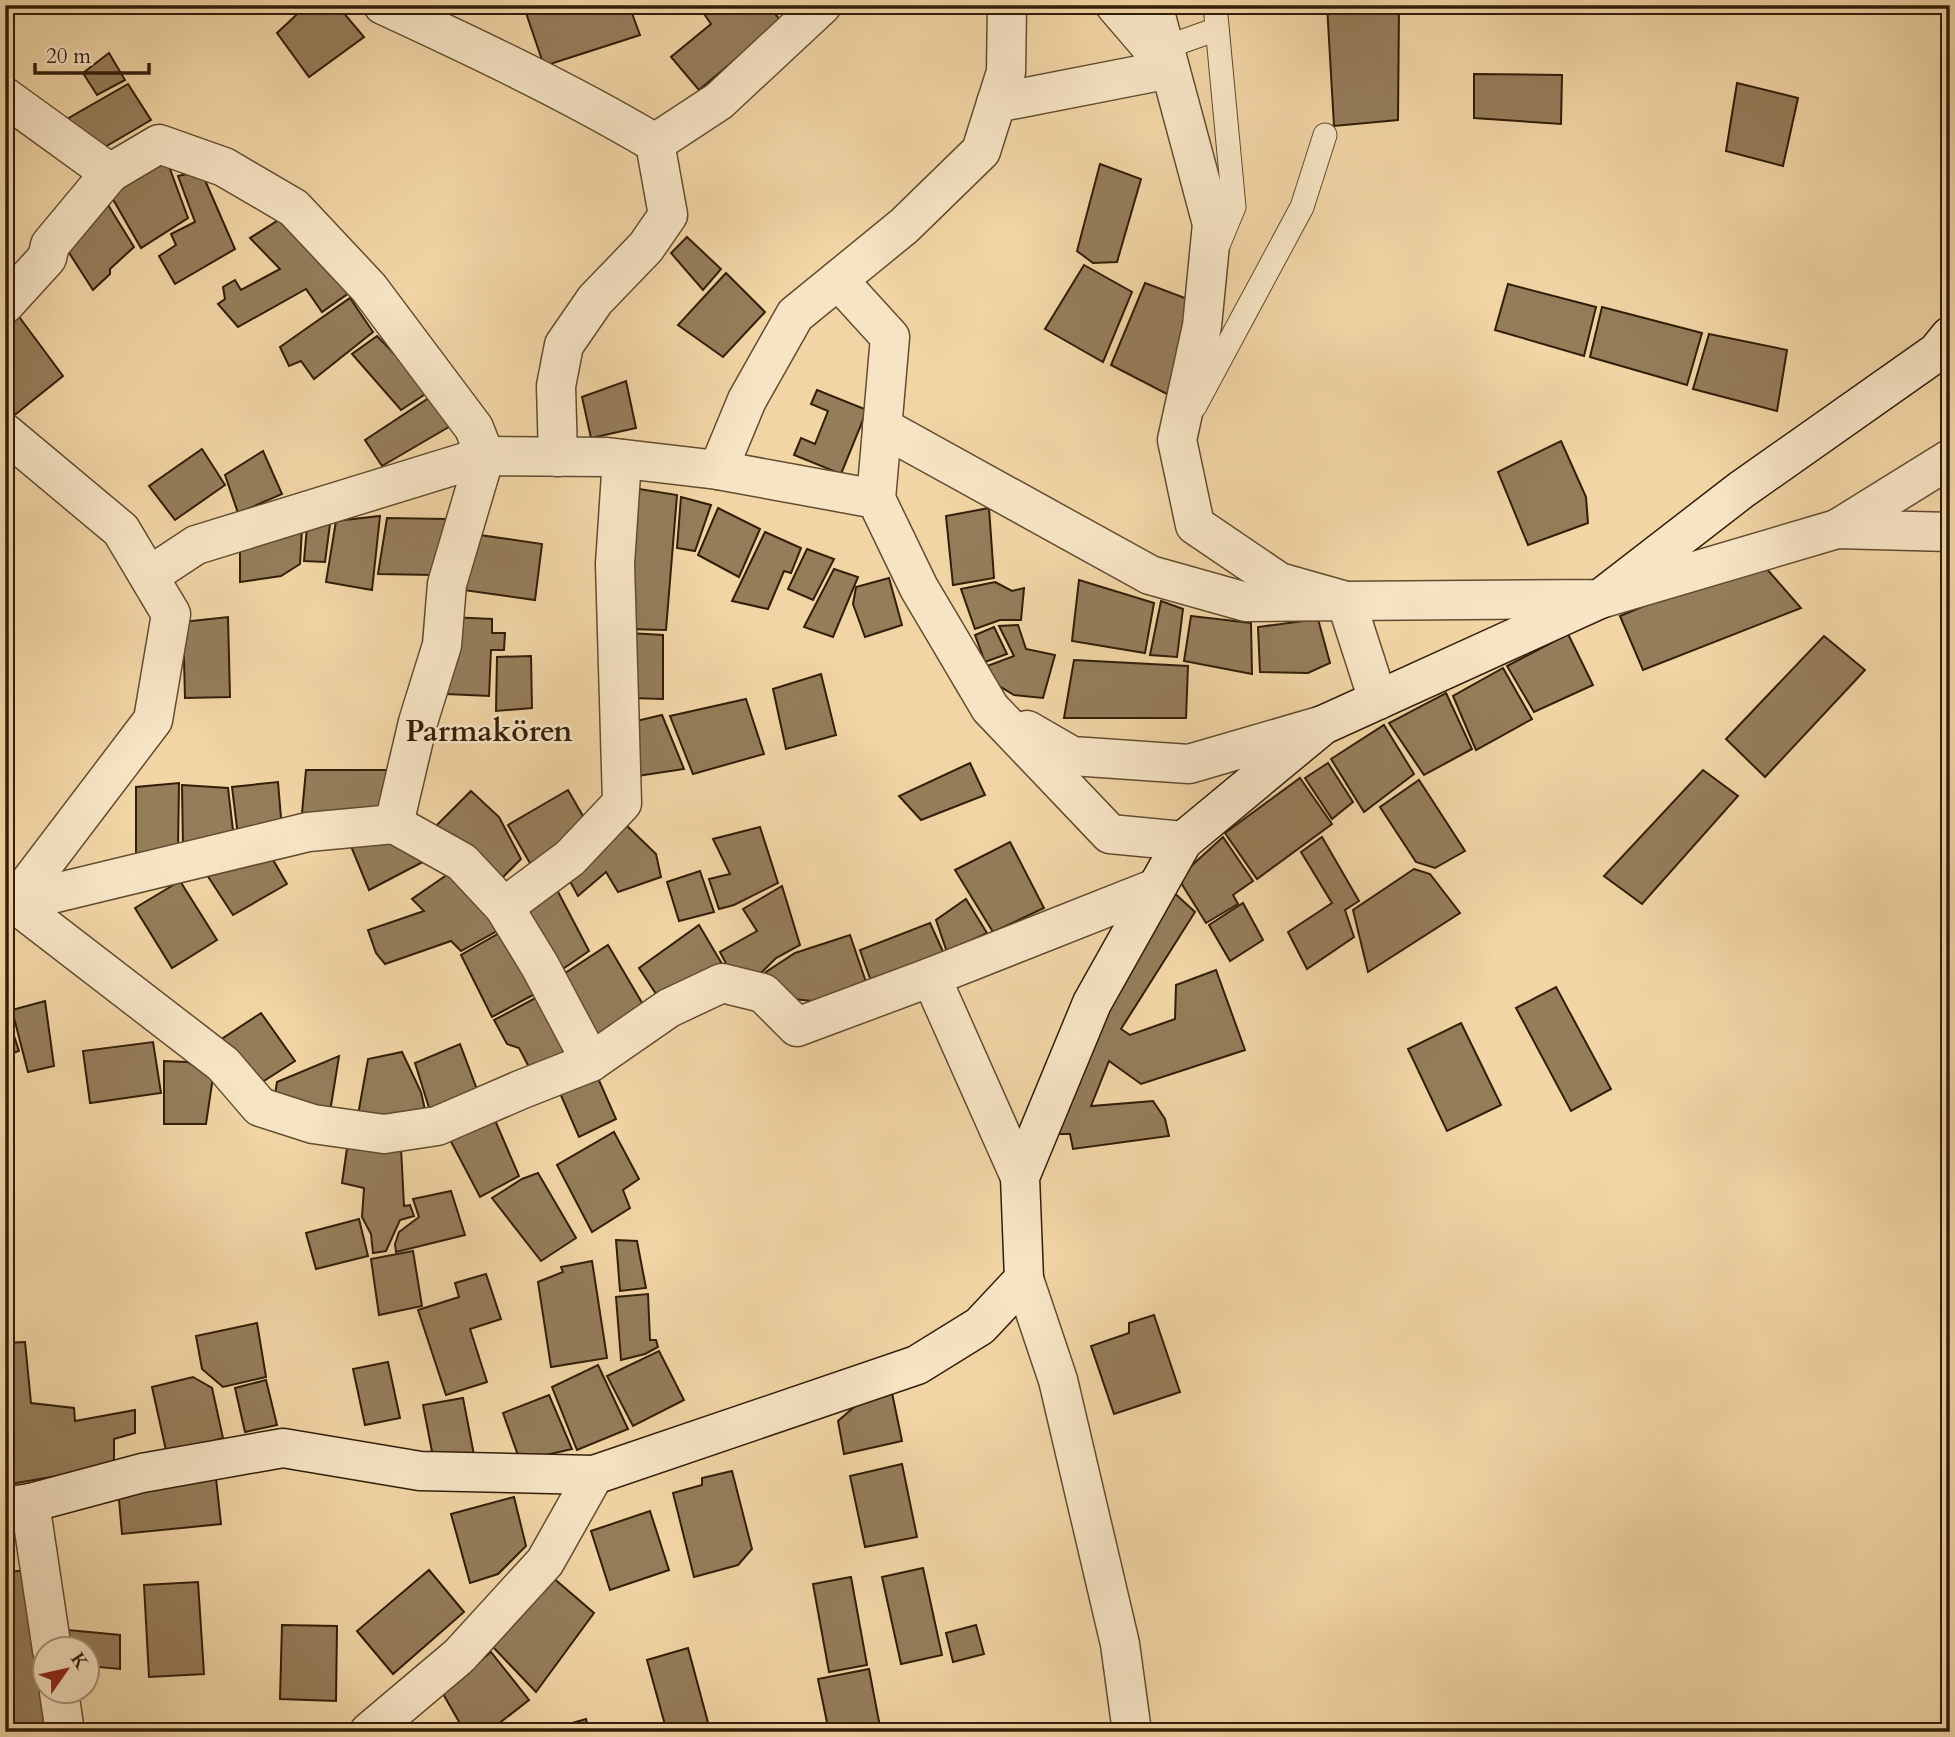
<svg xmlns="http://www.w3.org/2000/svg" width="1955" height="1737" font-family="Cardo,serif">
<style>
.building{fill:#957d5a;stroke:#321e09;stroke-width:2}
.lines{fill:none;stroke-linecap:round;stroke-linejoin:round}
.lane-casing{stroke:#624c30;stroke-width:25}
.street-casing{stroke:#624c30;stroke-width:41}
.secondary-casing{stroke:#321e09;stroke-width:41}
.lane{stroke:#f6e4c4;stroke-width:23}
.street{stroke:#f6e4c4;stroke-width:38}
.secondary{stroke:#f6e4c4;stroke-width:38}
.labels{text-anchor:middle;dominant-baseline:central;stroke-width:5;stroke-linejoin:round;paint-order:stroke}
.district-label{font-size:30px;font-weight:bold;fill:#321e09;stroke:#f6e4c4}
</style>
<rect width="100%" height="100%" fill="#f1d5a5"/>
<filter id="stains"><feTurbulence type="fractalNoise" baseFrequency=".00286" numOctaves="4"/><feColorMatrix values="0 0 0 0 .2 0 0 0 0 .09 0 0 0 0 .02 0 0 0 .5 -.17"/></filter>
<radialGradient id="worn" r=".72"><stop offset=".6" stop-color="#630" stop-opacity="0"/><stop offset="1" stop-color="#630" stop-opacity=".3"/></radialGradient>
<g class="building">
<polygon points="307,5 337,5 364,37 309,77 277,33"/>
<polygon points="530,5 629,5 640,35 544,66 524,7"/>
<polygon points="698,5 768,5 781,21 699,90 671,57 711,24"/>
<polygon points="1327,5 1407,5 1399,6 1398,120 1334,126"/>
<polygon points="109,53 125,80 97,95 83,73"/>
<polygon points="1474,74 1562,75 1561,124 1474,118"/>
<polygon points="1737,83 1798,98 1783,166 1726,151"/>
<polygon points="128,84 151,120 98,151 67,119"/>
<polygon points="167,161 188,218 141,248 110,194"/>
<polygon points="1100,164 1141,179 1117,262 1093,263 1077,251"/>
<polygon points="201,171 235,249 175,284 159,256 176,245 171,234 195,222 178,176"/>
<polygon points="105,200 134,247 110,269 110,274 93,290 64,245"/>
<polygon points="288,214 356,288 322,312 306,289 238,327 218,304 225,299 223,287 235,280 241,290 280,269 250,238"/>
<polygon points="687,237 721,269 703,290 671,253"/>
<polygon points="1084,265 1132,292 1103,362 1045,329"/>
<polygon points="726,273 765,312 723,357 678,325"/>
<polygon points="1145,283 1193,301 1167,394 1111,365"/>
<polygon points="1508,284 1596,307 1584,356 1495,330"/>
<polygon points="350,298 373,332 314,379 301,361 289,366 280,347"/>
<polygon points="1602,307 1702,333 1687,385 1590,357"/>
<polygon points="17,314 63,376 11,418 5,412 5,326"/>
<polygon points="1709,334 1787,350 1777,411 1693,389"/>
<polygon points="377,336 430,391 401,410 352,354"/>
<polygon points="626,381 636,428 591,438 582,397"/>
<polygon points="817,390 867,410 841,474 794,455 801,438 815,444 828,411 811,404"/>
<polygon points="435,394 454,424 382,466 365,440"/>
<polygon points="1561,441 1586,497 1588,523 1528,545 1498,472"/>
<polygon points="202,449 225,485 175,520 149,486"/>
<polygon points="263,451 282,494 238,513 225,475"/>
<polygon points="633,488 677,495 666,630 625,629"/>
<polygon points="681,497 711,505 695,551 677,548"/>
<polygon points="718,508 760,529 739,577 698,555"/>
<polygon points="989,508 994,578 953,585 946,516"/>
<polygon points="380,516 372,590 326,582 336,521"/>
<polygon points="387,518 446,519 433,575 378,574"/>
<polygon points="330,524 325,562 304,561 307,527"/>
<polygon points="302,528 300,564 281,576 240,582 240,540"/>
<polygon points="765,532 801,548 791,573 784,571 768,609 732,601"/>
<polygon points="466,533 542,544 535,600 456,589"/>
<polygon points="807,549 834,559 813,600 788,589"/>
<polygon points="1758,559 1801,608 1643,670 1620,616"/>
<polygon points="834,569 858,577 833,637 804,627"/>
<polygon points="889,578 902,625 865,637 853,604 856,587"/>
<polygon points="1079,580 1154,603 1145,653 1072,641"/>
<polygon points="995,582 1012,591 1024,588 1021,620 1000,620 975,629 961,589"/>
<polygon points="1161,601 1183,609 1177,657 1150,655"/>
<polygon points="1191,616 1251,623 1252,674 1184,661"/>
<polygon points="228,617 230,697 185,698 183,622"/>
<polygon points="449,617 492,619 492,633 505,633 504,650 491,650 489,696 447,694"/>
<polygon points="1318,619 1330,663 1308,673 1260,672 1258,627"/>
<polygon points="1018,625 1026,649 1055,655 1043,698 1014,695 991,681 987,666 1014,656 999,626"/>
<polygon points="994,627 1007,654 985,662 975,635"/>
<polygon points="629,633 663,635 663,699 631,698"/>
<polygon points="1568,634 1593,685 1534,712 1507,666"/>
<polygon points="1824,636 1865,670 1765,777 1726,739"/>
<polygon points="531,656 532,708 496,711 497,657"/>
<polygon points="1074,660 1188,666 1186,718 1064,718"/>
<polygon points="1503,668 1532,719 1476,750 1453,696"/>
<polygon points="821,674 836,735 786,749 773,689"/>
<polygon points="1446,693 1472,749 1424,775 1389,723"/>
<polygon points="746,699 764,754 693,774 670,716"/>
<polygon points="662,715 684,769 637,776 632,722"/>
<polygon points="1384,725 1414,774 1364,812 1331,759"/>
<polygon points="970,763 985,795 921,820 899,796"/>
<polygon points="1328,763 1353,802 1332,819 1305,778"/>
<polygon points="306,770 392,770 385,814 302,813"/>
<polygon points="1703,770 1738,796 1642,904 1604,876"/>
<polygon points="1300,778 1332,824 1257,879 1225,833"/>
<polygon points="1419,780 1465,851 1435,868 1416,862 1380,807"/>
<polygon points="278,782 282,830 238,836 232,787"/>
<polygon points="179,783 178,850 136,854 136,787"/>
<polygon points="182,785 228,788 234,839 183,848"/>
<polygon points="568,790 591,830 531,865 508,825"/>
<polygon points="471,791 499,817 521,859 497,883 435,827"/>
<polygon points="623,822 656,854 661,877 618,892 606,872 578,896 566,874"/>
<polygon points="760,827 778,883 734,905 719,909 709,879 730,874 713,839"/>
<polygon points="1223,837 1253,881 1233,895 1238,904 1206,923 1178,878"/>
<polygon points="1322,837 1359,901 1345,910 1354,937 1307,969 1288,932 1332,903 1301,852"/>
<polygon points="398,838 438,854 369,890 348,839"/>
<polygon points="1010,842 1044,908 993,932 955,870"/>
<polygon points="269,853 287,884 233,915 207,875"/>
<polygon points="1414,869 1430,874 1460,913 1368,972 1353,910"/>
<polygon points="700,871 714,912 679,921 667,882"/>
<polygon points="451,872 506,926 461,951 451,941 385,964 376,953 368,930 424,911 412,899"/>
<polygon points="180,881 217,940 172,968 135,908"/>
<polygon points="782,886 800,945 776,958 757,977 732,975 720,952 757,931 743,909"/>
<polygon points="556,888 589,951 554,975 517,913"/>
<polygon points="1170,889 1195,912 1121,1029 1130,1035 1175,1019 1176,985 1216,970 1245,1050 1141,1084 1109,1061 1091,1106 1153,1101 1165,1119 1169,1136 1073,1149 1070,1134 1046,1134"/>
<polygon points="966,899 987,933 947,952 936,920"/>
<polygon points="1243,903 1263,940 1230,961 1209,925"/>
<polygon points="930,923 945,956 872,984 860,950"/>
<polygon points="699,925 722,964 660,1000 639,968"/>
<polygon points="508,928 544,989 492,1017 461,955"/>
<polygon points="850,935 867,985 812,1001 793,999 773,990 766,972 795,953"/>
<polygon points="608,945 645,1008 595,1040 559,977"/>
<polygon points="1556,987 1611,1089 1571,1111 1516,1008"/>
<polygon points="545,993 569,1050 530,1069 519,1048 507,1044 494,1020"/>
<polygon points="45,1001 54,1066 28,1072 12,1010"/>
<polygon points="5,1009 19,1051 5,1056"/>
<polygon points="261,1013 295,1061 250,1090 214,1044"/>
<polygon points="1461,1023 1501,1105 1447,1131 1408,1049"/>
<polygon points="153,1042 161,1093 90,1103 83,1051"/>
<polygon points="460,1044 479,1095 431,1114 415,1063"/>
<polygon points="402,1052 421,1092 426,1114 358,1115 368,1059"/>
<polygon points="339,1056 330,1112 274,1101 277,1082"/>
<polygon points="164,1061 187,1062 213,1077 206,1124 164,1124"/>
<polygon points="598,1078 616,1119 579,1137 560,1093"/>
<polygon points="491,1111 519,1176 480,1197 447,1134"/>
<polygon points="614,1132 639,1179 623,1190 630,1208 592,1232 557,1165"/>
<polygon points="347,1148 401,1148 404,1206 410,1205 414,1216 400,1220 386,1251 373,1253 371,1234 362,1217 364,1188 342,1183"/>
<polygon points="538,1173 576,1238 541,1261 492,1198 522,1179"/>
<polygon points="451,1191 465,1235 396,1252 395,1244 399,1232 419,1217 413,1199"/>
<polygon points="359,1219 368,1256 316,1269 306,1233"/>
<polygon points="616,1240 637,1241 646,1288 620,1291"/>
<polygon points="413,1251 422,1306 379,1315 371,1259"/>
<polygon points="592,1261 607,1358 551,1367 538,1282 563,1272 561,1267"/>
<polygon points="486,1274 501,1319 470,1329 487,1382 446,1395 418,1310 459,1297 455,1283"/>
<polygon points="648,1294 650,1340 656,1340 658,1347 645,1354 621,1360 616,1297"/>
<polygon points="1154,1315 1180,1392 1114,1414 1091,1346 1129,1333 1129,1323"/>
<polygon points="257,1323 266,1377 223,1387 202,1369 196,1336"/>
<polygon points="25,1342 31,1403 74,1408 75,1421 135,1410 135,1433 114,1439 114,1466 5,1485 5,1343"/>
<polygon points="659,1351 684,1400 633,1426 607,1376"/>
<polygon points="388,1362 400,1418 365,1425 353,1369"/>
<polygon points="598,1365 628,1429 577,1450 552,1387"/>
<polygon points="193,1377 212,1388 223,1438 167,1455 152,1387"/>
<polygon points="266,1380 277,1425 245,1432 235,1388"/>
<polygon points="891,1388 902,1441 844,1454 838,1421 868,1395"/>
<polygon points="549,1395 572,1449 520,1461 503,1413"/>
<polygon points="463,1398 474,1455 434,1462 423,1405"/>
<polygon points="902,1464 917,1537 865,1547 850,1476"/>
<polygon points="732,1471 752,1549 738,1565 694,1577 673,1493 702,1485 702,1478"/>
<polygon points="216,1478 221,1524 122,1534 118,1488"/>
<polygon points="514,1497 526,1546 498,1574 470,1583 451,1514"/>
<polygon points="650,1511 669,1570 610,1590 591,1531"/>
<polygon points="923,1568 942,1655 901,1664 882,1577"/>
<polygon points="24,1570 49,1729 9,1732 5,1706 5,1573"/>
<polygon points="429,1570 464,1612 393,1674 357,1631"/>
<polygon points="551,1576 594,1613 536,1692 491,1645"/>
<polygon points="851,1577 867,1665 829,1672 813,1584"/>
<polygon points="198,1582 204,1674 149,1677 144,1585"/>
<polygon points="282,1625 337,1626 336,1701 280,1699"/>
<polygon points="976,1625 984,1654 953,1662 946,1633"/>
<polygon points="68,1630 120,1635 120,1669 88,1666 88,1650 68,1650"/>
<polygon points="688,1648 710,1730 702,1732 667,1732 647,1660"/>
<polygon points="491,1652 529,1700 488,1732 470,1732 462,1727 442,1692"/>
<polygon points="869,1669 881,1732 829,1732 818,1679"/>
<polygon points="586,1719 589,1732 541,1732"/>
</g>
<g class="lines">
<g class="lane-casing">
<g id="lane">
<polyline points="1215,5 1234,207 1219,243"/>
<polyline points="1164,48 1217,29"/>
<polyline points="1195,406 1302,207 1325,135"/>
</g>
</g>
<g class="street-casing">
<g id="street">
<path d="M 383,5 C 476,48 567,91 655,143"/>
<polyline points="1115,5 1164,62"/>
<polyline points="1153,5 1212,224 1202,326 1177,440 1195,525 1279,582 1346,601 1600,599 1837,529 1950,532"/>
<polyline points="5,97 110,173"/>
<polyline points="996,103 1170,69"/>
<polyline points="838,280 890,337 876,499"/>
<polyline points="5,304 47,258 50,245 110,173 159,144 224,167 294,208 369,288 474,428 485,456 447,584 442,645 418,722 394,824"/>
<polyline points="882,427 1150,575 1246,602 1346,601 1378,700"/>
<polyline points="5,433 121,530 171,614 153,720 14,903 7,907"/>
<polyline points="558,457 556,386 564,345 595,300 646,247 668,215 655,143 719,101 822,5"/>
<polyline points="718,470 747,400 795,315 904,226 981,151 1006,72 1007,5"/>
<polyline points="1837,529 1950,459"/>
<polyline points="149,576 196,545 485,456 607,457 718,470 876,499 919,588 990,708 1110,834 1183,841"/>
<polyline points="1027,730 1072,756 1189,764 1323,725"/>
<polyline points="14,903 223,1064 260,1107 313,1124 384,1134 437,1126 520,1090 591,1062 669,1008 722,983 763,993 797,1027 931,977 1156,888"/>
<polyline points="14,903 308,832 394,824 462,862 504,907 540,966 591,1062"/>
<polyline points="504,907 570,858 622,803 615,564 622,459"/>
<polyline points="931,977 1020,1177"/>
<polyline points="1024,1279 1058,1380 1120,1644 1132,1732"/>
<polyline points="30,1503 52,1650"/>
<polyline points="59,1692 65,1732"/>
<polyline points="369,1732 459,1656 545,1562 594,1475"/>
</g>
</g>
<g class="secondary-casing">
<polyline id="secondary" points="5,1507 30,1503 142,1473 283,1448 420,1471 594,1475 917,1365 980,1326 1024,1279 1020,1177 1092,1003 1183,841 1323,725 1600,599 1741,490 1937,352 1950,336"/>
</g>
<use href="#lane" class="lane"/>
<use href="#street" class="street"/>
<use href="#secondary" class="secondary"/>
</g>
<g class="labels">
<g class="district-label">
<text x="489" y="731">Parmakören</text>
</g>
</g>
<rect width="1955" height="1737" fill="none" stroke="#f1d5a5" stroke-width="28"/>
<rect x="7" y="7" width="1941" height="1723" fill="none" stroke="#321e09" stroke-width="3.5"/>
<rect x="14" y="14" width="1927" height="1709" fill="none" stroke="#321e09" stroke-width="2"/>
<g transform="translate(66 1670) rotate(56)"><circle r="33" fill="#f6e4c4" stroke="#a89579" stroke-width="2"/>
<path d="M0-5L12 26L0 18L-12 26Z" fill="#8f2418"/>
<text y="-10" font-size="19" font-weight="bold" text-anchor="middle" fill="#321e09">K</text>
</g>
<path d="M35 63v10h114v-10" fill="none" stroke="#321e09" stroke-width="3.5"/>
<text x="46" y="63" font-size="21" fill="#321e09" stroke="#f6e4c4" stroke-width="5" paint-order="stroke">20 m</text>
<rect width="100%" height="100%" filter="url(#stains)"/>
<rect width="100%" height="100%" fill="url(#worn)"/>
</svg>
